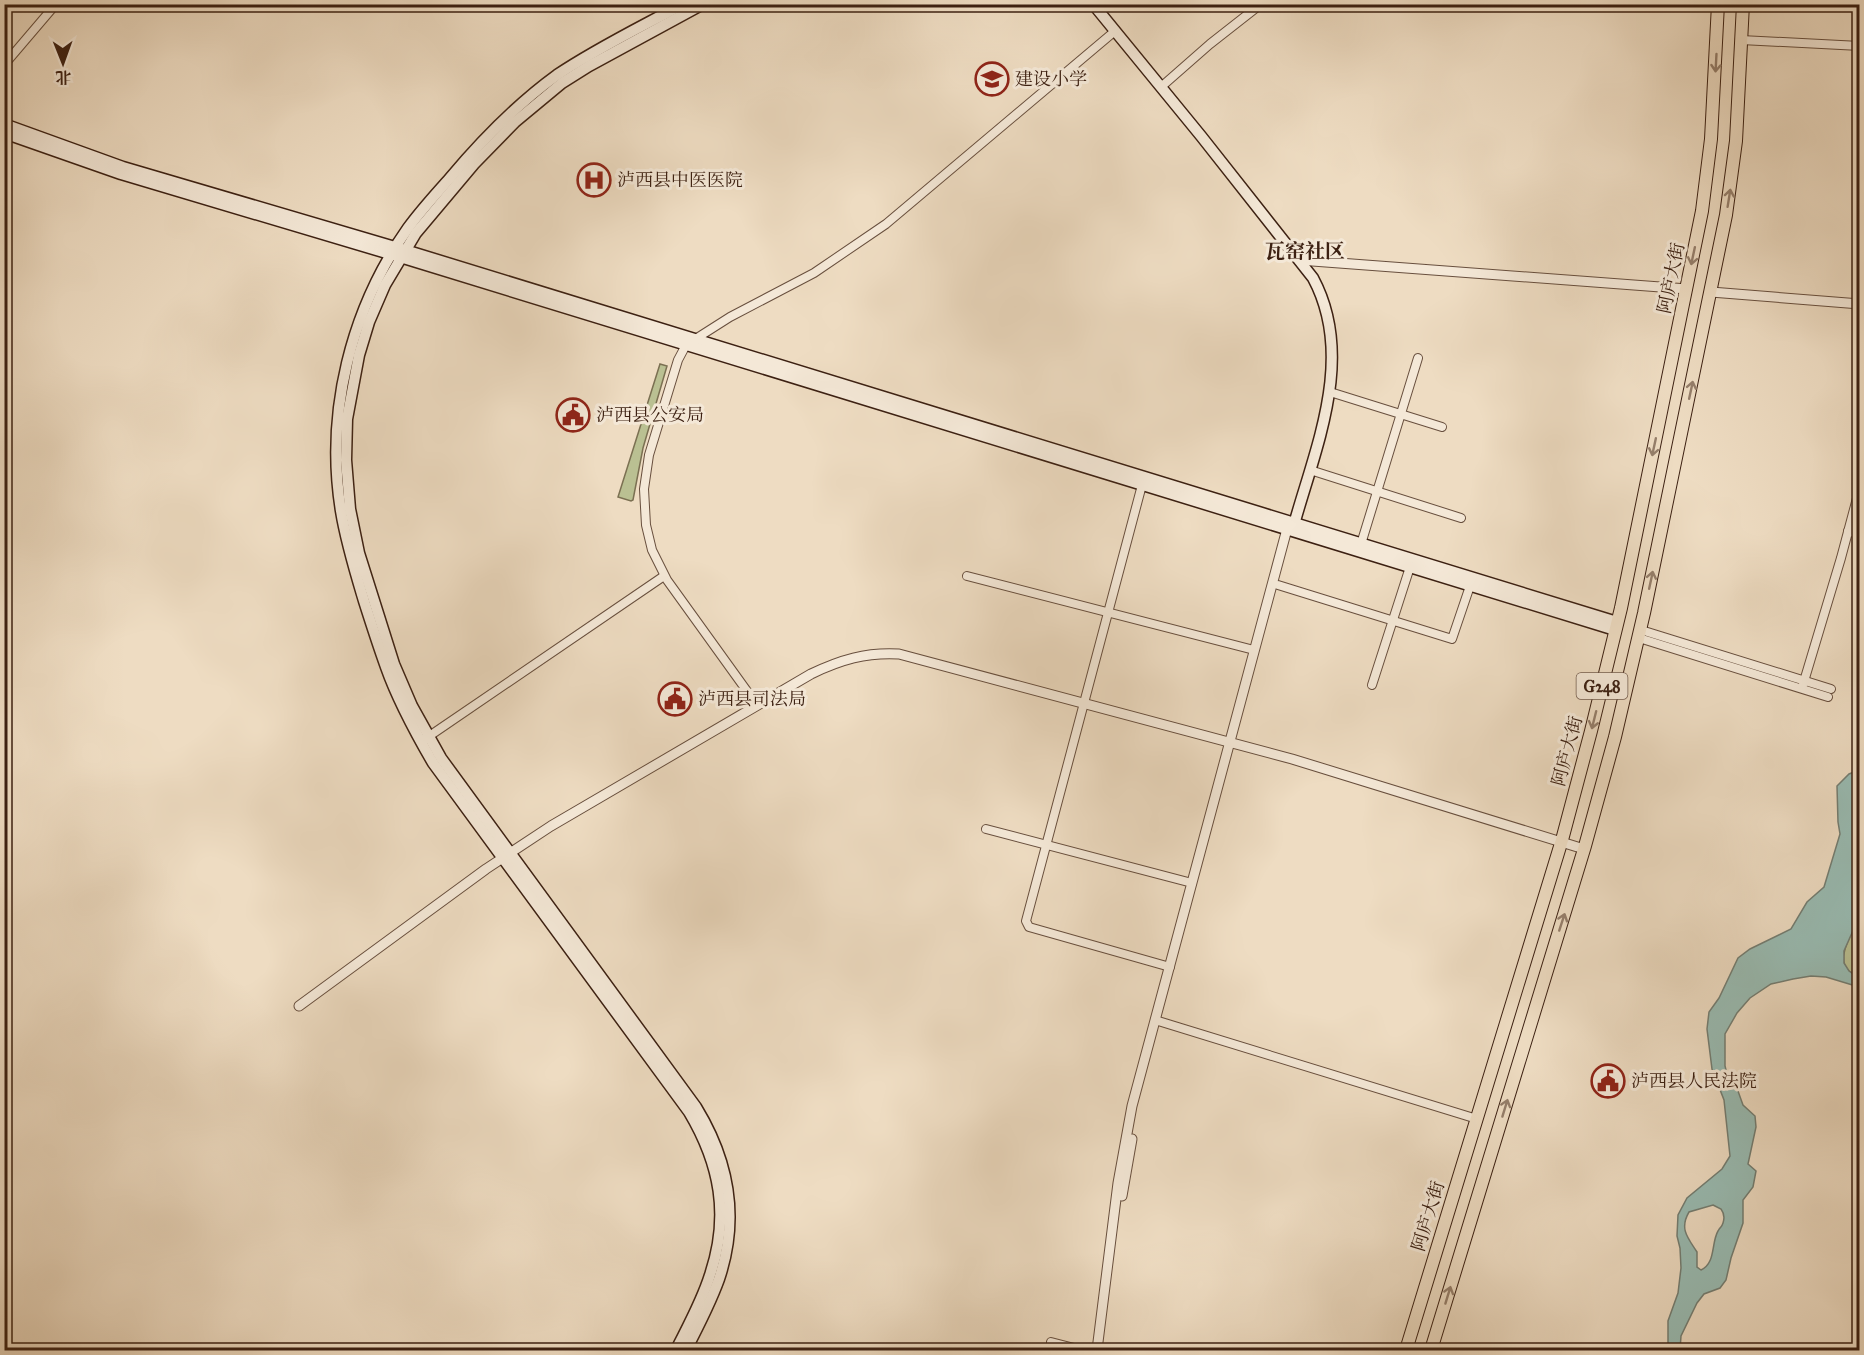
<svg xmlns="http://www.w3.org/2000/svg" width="1864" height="1355" font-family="'IM FELL Great Primer','Noto Serif SC',serif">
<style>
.green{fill:#bac092;stroke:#7b7052;stroke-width:1.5}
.water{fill:#99bcb3;stroke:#747e73;stroke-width:1.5;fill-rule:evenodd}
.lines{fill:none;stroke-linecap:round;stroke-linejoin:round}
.minor-casing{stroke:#684f3e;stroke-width:10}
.tertiary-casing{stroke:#684f3e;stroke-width:11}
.secondary-casing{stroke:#3c2012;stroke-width:13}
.trunk-casing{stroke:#3c2012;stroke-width:14}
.minor{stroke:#f4e8d7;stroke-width:8}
.tertiary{stroke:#f4e8d7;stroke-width:9}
.secondary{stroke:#f4e8d7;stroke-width:10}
.trunk{stroke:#eedcc2;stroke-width:12}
.oneway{stroke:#957e6a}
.labels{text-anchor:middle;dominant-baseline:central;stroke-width:6;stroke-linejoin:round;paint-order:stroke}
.shield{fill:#f4e8d7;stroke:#735c4d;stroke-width:1.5}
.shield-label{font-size:16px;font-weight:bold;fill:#3c2012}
.poi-label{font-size:18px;fill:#3c2012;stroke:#f4e8d7;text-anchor:start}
.street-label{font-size:18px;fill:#3c2012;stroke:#f4e8d7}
.neighbourhood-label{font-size:20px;font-weight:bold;fill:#3c2012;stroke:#f4e8d7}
</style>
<rect width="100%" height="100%" fill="#eedcc2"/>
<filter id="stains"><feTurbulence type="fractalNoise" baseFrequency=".00333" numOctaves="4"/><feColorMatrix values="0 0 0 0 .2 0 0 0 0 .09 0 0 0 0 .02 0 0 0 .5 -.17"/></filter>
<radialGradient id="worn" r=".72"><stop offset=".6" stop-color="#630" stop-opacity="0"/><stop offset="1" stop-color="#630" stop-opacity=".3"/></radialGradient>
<g class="green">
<polygon points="660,364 667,366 643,448 633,500 631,501 618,497"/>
<path d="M 1859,917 L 1859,978 C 1856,975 1850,973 1847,969 C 1836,956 1854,930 1859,917 Z"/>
</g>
<path class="water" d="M 1859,770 L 1859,917 L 1844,951 L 1844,963 L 1849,971 L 1859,978 L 1859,987 L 1826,977 L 1811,976 L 1793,979 L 1771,984 L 1750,998 L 1737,1013 L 1725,1034 L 1725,1066 L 1727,1074 L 1738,1091 L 1743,1105 L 1755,1116 L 1756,1127 L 1748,1164 L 1756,1171 L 1753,1187 L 1743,1200 L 1743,1223 L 1731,1258 L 1726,1280 L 1720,1288 L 1704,1294 L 1697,1303 L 1681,1336 L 1680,1350 L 1668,1350 L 1668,1321 L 1678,1293 L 1681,1268 L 1680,1248 L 1677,1236 L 1678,1215 L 1687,1198 L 1722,1169 L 1730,1156 L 1724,1100 L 1712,1069 L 1707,1029 L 1709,1012 L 1719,998 L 1738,958 L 1750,949 L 1791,929 L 1807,902 L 1824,887 L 1840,834 L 1838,822 L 1837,786 L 1849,774 ZM 1713,1205 L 1721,1209 C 1724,1213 1725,1217 1723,1223 C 1721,1229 1721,1225 1718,1231 C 1711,1243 1716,1263 1701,1270 L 1697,1267 L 1697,1252 C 1688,1238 1679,1229 1689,1212 Z"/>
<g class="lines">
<g class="minor-casing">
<g id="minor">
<polyline points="1741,40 1860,46"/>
<polyline points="4,65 56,4"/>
<polyline points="1161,87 1210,44 1261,4"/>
<polyline points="1330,392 1442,427"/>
<polyline points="1310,470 1461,518"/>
<polyline points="1142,485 1026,921 1029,927 1170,967"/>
<polyline points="1848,531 1860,535"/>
<polyline points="1361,544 1418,358"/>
<polyline points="967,576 1254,650"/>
<polyline points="1278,585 1452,639 1470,586"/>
<polyline points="1641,630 1831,689"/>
<polyline points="1639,638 1828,697"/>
<polyline points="1372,685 1410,567"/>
<polyline points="1802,688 1841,558 1860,487"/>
<polyline points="757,705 667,580 652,550 646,525 644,489 649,455 678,360 686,345 730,317 814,273 886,224 1115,31"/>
<polyline points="425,739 664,576"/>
<polyline points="986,829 1192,883"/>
<polyline points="1155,1020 1477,1119"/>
<polyline points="1051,1342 1082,1350"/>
</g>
</g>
<g class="tertiary-casing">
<g id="tertiary">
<polyline points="1299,260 1687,289"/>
<polyline points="1711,292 1860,304"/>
<path d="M 299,1006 L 486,869 L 551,826 L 811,674 C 840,660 866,652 899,654 L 1292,759 L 1584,849"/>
<polyline points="1122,1196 1132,1139"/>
<polyline points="1097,1350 1118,1183 1132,1106 1287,529"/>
</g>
</g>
<g class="secondary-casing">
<g id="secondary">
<path d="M 1093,4 L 1201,136 L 1313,278 C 1356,358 1315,448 1293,528"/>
<polyline points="4,124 123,167 405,250 1617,622"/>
<polyline points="4,133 121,174 400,257 1615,630"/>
<path d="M 676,1350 C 688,1326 702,1301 710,1275 C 730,1216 720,1164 689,1112 L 433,763 C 415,732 398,701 386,667 C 378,645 371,623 364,601 C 355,571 346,542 341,511 C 325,412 351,309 408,228 C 421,210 436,194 450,178 C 482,140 517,104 557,75 C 597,48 641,27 683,4"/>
<path d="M 686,1350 C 698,1327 710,1304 719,1279 C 740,1217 729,1161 696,1107 L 441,758 L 412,706 L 394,664 L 359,553 L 350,509 L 346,460 L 347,419 L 359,355 L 369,322 L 385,285 L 416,233 L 474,164 L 515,122 L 562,83 L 589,66 L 703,4"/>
</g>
</g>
<g class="trunk-casing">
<g id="trunk">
<polyline points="1406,1350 1562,840 1591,731 1621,608 1702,211 1711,139 1718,4"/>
<polyline points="1431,1350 1585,846 1615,737 1644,613 1726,215 1736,141 1743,4"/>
</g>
</g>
<use href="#minor" class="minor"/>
<use href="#tertiary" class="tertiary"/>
<use href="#secondary" class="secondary"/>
<use href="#trunk" class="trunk"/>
</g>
<defs><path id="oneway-shaft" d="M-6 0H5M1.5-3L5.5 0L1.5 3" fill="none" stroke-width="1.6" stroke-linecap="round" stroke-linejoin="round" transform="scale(1.5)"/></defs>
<g class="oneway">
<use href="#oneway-shaft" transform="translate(1716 63) rotate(93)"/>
<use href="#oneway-shaft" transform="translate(1729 198) rotate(-81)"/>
<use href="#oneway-shaft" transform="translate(1693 256) rotate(102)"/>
<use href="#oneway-shaft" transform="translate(1691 390) rotate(-78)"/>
<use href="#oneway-shaft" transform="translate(1654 447) rotate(102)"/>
<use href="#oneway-shaft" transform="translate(1651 580) rotate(-78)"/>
<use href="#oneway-shaft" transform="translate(1594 720) rotate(104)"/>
<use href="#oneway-shaft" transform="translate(1562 922) rotate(-72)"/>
<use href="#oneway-shaft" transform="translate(1505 1108) rotate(-73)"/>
<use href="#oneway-shaft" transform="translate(1448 1295) rotate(-73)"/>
</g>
<defs>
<g id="school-ring" transform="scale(1.725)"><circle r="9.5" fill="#f4e8d7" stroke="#8f2418" stroke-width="1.5"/><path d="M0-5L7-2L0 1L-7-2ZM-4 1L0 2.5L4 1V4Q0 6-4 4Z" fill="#8f2418"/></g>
<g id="hospital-ring" transform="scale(1.725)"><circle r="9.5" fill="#f4e8d7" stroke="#8f2418" stroke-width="1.5"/><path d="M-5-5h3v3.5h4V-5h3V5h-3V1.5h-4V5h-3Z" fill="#8f2418"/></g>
<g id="civic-ring" transform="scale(1.725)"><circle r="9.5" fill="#f4e8d7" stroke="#8f2418" stroke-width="1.5"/><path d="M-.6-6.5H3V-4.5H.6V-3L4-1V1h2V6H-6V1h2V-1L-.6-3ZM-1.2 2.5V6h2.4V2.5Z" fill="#8f2418"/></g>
</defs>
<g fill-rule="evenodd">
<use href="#school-ring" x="992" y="79"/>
<use href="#hospital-ring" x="594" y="180"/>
<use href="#civic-ring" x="573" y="415"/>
<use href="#civic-ring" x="675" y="699"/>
<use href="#civic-ring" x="1608" y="1081"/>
</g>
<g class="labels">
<rect class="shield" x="1576.5" y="673" width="51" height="26" rx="4.5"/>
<g class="shield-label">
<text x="1602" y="686">G248</text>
</g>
<g class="poi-label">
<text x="1015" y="79">建设小学</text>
<text x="617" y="180">泸西县中医医院</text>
<text x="596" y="415">泸西县公安局</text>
<text x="698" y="699">泸西县司法局</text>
<text x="1631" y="1081">泸西县人民法院</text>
</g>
<g class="street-label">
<text transform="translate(1671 278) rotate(-78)">阿庐大街</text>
<text transform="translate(1567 751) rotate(-75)">阿庐大街</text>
<text transform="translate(1428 1216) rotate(-73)">阿庐大街</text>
</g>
<g class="neighbourhood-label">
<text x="1305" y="251">瓦窑社区</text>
</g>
</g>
<rect width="1864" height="1355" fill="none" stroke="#eedcc2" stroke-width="24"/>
<rect x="6" y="6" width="1852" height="1343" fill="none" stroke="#3c2012" stroke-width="3"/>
<rect x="12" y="12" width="1840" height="1331" fill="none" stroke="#3c2012" stroke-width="1.5"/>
<g transform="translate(63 63) rotate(179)" stroke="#f4e8d7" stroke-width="4.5" paint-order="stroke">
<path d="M0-4.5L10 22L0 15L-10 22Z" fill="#3c2012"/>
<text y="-9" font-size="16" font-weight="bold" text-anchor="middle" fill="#3c2012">北</text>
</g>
<rect width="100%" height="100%" filter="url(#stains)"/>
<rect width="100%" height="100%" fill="url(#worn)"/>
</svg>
